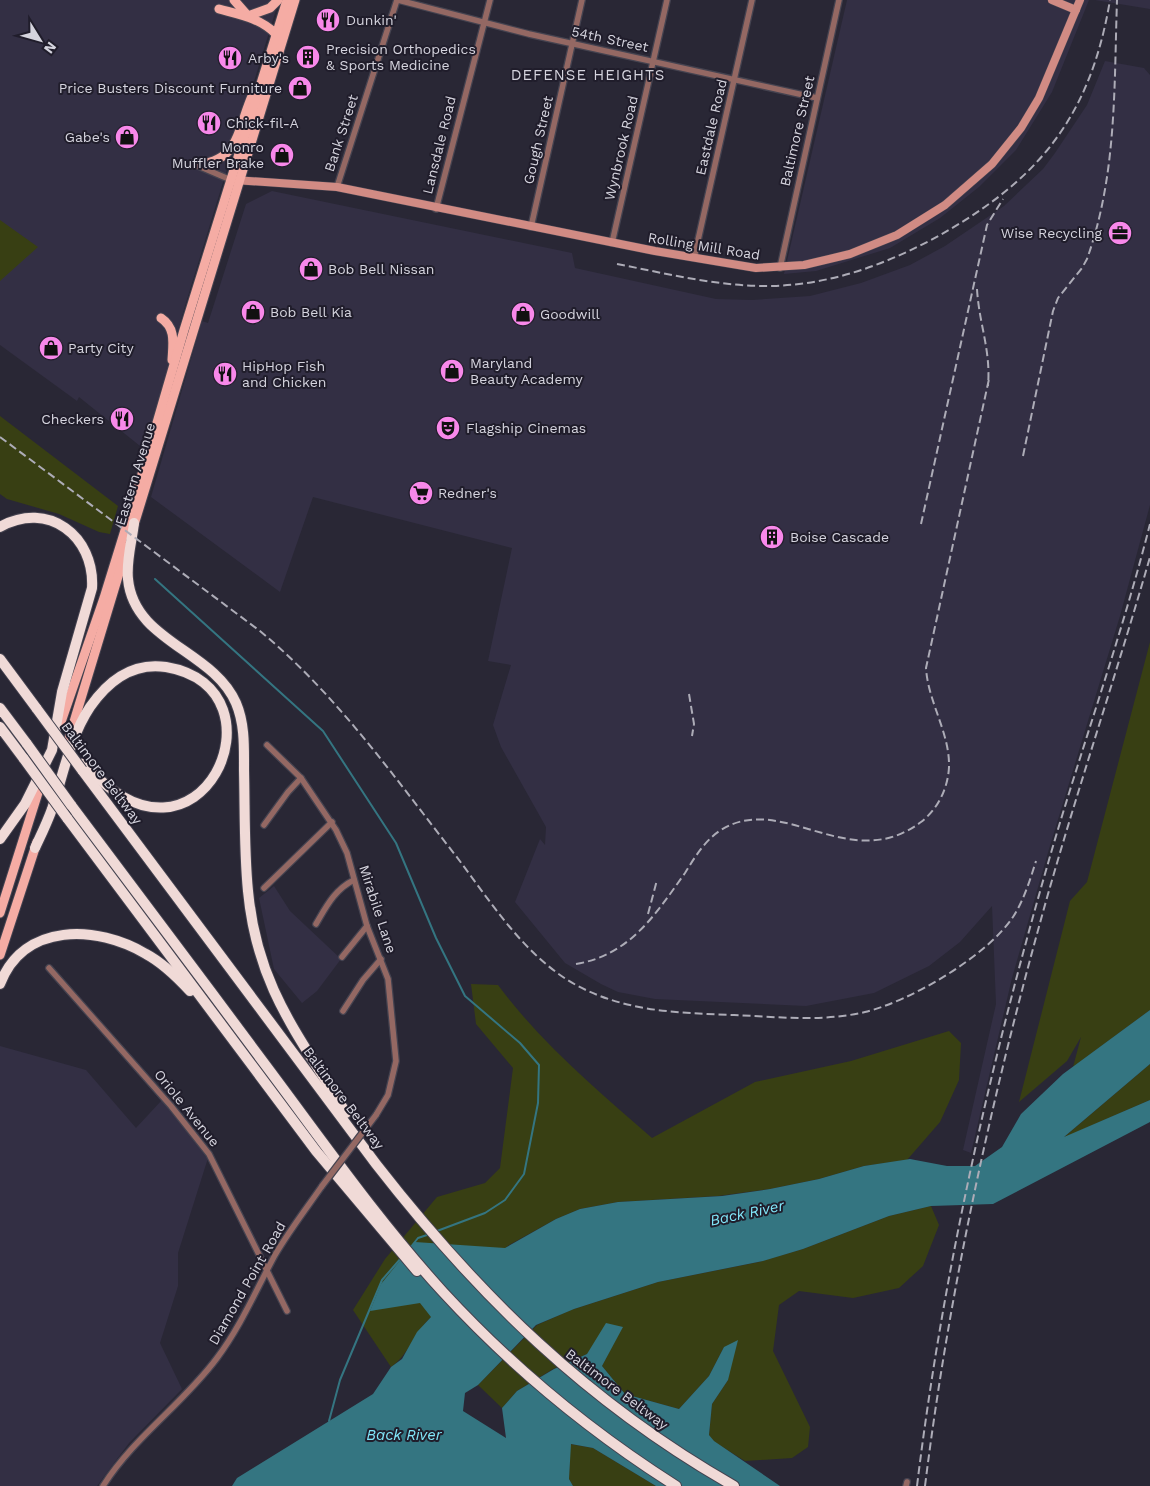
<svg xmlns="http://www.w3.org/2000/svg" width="1150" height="1486" font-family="'Work Sans',sans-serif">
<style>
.built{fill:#332f44}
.green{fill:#383f13}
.water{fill:#347581}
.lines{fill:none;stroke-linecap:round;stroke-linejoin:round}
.stream{stroke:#347581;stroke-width:2}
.street-casing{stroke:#454350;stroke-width:8}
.secondary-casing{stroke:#454350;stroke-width:9}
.primary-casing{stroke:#454350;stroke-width:11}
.highway-casing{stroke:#454350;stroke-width:12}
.street{stroke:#946863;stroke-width:5.5}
.secondary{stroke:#d18b84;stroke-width:8}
.primary{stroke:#f5aca4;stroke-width:9}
.highway{stroke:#f0dad7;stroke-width:10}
.rail{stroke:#adacb7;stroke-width:2;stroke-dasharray:8 4;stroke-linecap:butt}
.street-bridge-casing{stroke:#454350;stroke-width:8;stroke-linecap:butt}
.highway-bridge-casing{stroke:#454350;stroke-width:12;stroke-linecap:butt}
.street-bridge{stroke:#946863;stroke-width:5.5}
.highway-bridge{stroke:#f0dad7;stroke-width:10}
.labels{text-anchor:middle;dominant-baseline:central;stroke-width:4;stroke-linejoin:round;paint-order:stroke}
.poi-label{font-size:14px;fill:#d5d4de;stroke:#201d2b;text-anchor:start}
.street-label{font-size:14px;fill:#d5d4de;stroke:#201d2b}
.neighbourhood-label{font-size:15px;letter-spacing:1px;fill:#d5d4de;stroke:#201d2b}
.water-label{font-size:15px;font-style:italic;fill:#82e7fa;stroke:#201d2b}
</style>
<rect width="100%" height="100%" fill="#292735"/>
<g class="built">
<polygon points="0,0 279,0 185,306 145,450 79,397 77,401 0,345"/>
<polygon points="847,0 1089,0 1052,92 1016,150 979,187 940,218 890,248 816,271 784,274"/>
<polygon points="1095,0 1150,0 1150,9"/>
<polygon points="1105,61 1144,68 1150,75 1150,505 1120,616 1049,849 1012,978 971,1153 963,1150 996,1004 992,906 960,942 929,966 874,993 806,1006 655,999 618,992 601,984 565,963 515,902 540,839 545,845 546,827 501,747 493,725 511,665 488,661 512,548 313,497 280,592 151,497 202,321 208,323 246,204 272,191 572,253 575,268 716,299 752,300 810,296 861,283 910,265 945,246 1004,206 1043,169 1055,153 1087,105"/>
<polygon points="274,886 290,911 341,959 317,991 302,1003 274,969 259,898"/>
<polygon points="0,1046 86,1070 136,1128 162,1100 208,1158 178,1253 178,1286 160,1343 182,1389 129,1443 97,1486 0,1486"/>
</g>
<g class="green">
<polygon points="0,220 38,247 0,281"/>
<polygon points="0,416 118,506 110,534 99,532 59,514 7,499 0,494"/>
<polygon points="1150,642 1150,1010 1073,1067 1081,1037 1067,1061 1019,1102 1070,901 1087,882"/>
<path d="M 471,984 L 498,985 C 541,1043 598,1091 652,1138 L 755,1082 L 851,1061 L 949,1031 L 961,1043 L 959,1080 L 940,1122 L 907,1160 L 864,1166 L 819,1179 L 770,1189 L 718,1196 L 618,1202 L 580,1209 L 556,1219 L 509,1245 L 428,1320 C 414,1335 408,1355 391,1367 L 353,1310 L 385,1259 L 437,1197 L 485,1183 L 500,1168 L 513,1068 L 476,1024 Z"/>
<polygon points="1150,1064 1150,1100 1063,1138"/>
<polygon points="931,1206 939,1225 923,1266 899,1288 853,1298 799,1291 779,1305 773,1351 810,1427 808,1447 792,1458 745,1461 713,1441 709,1435 712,1404 728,1380 724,1347 709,1376 679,1409 625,1394 602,1366 622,1327 587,1354 553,1369 517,1391 502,1408 478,1385 537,1325 571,1310 658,1282 759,1262 803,1249 889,1216"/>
<polygon points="570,1444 593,1448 656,1486 573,1486 569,1479"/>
</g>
<polygon class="water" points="1150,1010 1150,1064 1064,1137 1150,1100 1150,1122 993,1204 931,1206 889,1216 803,1249 763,1261 658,1282 574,1309 536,1325 478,1385 465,1393 463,1411 506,1438 502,1408 517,1391 554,1369 587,1354 606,1323 623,1327 602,1366 625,1394 679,1409 709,1376 724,1347 738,1340 728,1380 712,1404 709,1435 714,1441 780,1486 656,1486 593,1448 571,1444 569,1479 573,1486 232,1486 237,1478 373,1394 391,1367 402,1359 417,1332 431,1317 420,1303 370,1311 381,1284 415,1242 505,1248 556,1219 580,1209 618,1202 722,1196 770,1189 819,1179 864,1166 910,1159 947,1166 975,1166 1002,1147 1021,1114 1063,1074"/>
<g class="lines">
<g class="stream">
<polyline points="155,579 323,731 396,843 436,938 465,996 520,1043 539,1065 538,1103 524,1174 505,1200 485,1213 437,1231"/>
<polyline points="410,1248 418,1238 430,1234"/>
<polyline points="329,1421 340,1380 382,1280 402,1257"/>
</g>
<g class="street-casing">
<g id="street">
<polyline points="398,0 529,34 817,98"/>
<polyline points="196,165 231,180"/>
<polyline points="337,187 397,0"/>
<polyline points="436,209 490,0"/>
<polyline points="531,227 582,0"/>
<polyline points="612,243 667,0"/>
<polyline points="694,258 752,0"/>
<polyline points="780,268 839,0"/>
<polyline points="267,745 301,778 336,830 347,853 367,926 388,979 396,1061 388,1095 376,1115"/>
<polyline points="264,825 288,792 301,778"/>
<polyline points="264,888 332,822"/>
<path d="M 316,924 C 326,907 335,889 354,880"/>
<polyline points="342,957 367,926"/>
<polyline points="49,968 171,1106 209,1154 287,1311"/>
<polyline points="343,1011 363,980 381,959"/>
<path d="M 103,1486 C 134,1437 183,1404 217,1358 C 241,1326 256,1290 275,1255 C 289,1231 306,1209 322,1186"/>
<polyline points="906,1486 907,1482"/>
</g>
</g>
<g class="secondary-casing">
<g id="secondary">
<polyline points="1052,0 1076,10"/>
<polyline points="234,180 337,187 655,251 756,268 804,265 850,254 897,235 945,205 992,164 1021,128 1039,98 1080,0"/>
</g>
</g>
<g class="primary-casing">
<g id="primary">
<polyline points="234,0 248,16 270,8 278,0"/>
<path d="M 219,9 C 241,15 260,18 276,34 L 276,39"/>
<path d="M 192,164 C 240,165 237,128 253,94"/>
<path d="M 161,318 C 176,328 173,343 172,360"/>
<polyline points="133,528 295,0"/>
<polyline points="61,722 104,598 135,498 184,330 287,0"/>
<polyline points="66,748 127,547"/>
<polyline points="0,913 43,777"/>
<polyline points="0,955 37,842"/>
</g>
</g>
<g class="highway-casing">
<g id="highway">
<path d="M 134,523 C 132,541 126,561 128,579 C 134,642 213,650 236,703 C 245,724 244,748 244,770 C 245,811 244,851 248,891 C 257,987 299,1035 346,1113"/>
<path d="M 0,527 C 48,500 95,536 92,588 L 62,692 L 52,750 L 25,804 L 0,839"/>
<polyline points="0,659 37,709"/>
<polyline points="0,708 27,744"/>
<polyline points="0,727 24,759"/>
<path d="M 82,770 L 376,1164 C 478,1295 588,1403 734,1486"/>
<path d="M 71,805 C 137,893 204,982 270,1071 C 326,1146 380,1223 443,1292 C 512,1367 591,1432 676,1486"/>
<polyline points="67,818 316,1151 417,1271"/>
<path d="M 35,848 C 41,835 47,823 52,809 C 63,775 70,737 90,707 C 108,681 133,662 166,667 C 293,688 199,897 84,763"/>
<path d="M 0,984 C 24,922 97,925 146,954 C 163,963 177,977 190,991"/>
</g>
</g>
<use href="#street" class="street"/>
<use href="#secondary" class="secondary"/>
<use href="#primary" class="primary"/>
<use href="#highway" class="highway"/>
<g class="rail">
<path d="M 617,264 C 669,274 720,287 773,286 C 831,284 881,266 931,240 C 1036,183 1090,120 1110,0"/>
<path d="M 977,289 C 979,324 991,350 988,386"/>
<path d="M 0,437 L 260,631 C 338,696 394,777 456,856 C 491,902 524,956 576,985 C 626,1012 679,1013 734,1015 C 778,1017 823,1022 865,1012 C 911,1001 987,956 1013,917 C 1024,900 1030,880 1036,861"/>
<path d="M 1023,456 L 1053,311 L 1058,298 L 1082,268 L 1087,259 C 1117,175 1114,87 1117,0"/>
<polyline points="921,524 987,225 1003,199"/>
<polyline points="689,694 694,724 692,736"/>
<polyline points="648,914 657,880"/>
<path d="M 576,964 C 630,955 655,915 685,873 C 695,857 705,840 721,830 C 783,791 849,876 921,822 C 938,809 948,788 949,767 C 950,733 928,702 926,668 L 989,379"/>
<path d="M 917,1486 C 943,1272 991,1060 1051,853 C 1083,743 1122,635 1150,524"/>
<path d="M 925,1486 C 949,1292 991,1100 1043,912 C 1076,793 1116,676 1150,557"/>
</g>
<g class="street-bridge-casing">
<polyline id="street-bridge" points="322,1186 376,1115"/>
</g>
<g class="highway-bridge-casing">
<g id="highway-bridge">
<polyline points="37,709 82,770"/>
<polyline points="27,744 71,805"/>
<polyline points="24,759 67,818"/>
</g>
</g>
<use href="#street-bridge" class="street-bridge"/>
<use href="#highway-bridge" class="highway-bridge"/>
</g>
<defs>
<g id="restaurant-disc" transform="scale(1.25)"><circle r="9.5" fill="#f888ea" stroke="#201d2b"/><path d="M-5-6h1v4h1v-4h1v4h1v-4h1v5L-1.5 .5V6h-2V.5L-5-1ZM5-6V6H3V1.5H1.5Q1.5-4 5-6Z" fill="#111"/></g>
<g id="building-disc" transform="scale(1.25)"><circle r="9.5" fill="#f888ea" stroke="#201d2b"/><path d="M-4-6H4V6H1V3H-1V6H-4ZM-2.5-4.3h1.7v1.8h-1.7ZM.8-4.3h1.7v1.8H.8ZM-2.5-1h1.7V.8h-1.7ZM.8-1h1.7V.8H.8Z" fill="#111"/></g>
<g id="shop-disc" transform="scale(1.25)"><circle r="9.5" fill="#f888ea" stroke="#201d2b"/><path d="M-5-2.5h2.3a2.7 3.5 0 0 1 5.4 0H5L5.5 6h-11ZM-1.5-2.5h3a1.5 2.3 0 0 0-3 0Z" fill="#111"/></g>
<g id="office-disc" transform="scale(1.25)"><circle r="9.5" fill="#f888ea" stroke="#201d2b"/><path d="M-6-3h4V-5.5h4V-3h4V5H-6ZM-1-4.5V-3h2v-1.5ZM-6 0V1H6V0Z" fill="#111"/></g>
<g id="theatre-disc" transform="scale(1.25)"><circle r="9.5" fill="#f888ea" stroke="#201d2b"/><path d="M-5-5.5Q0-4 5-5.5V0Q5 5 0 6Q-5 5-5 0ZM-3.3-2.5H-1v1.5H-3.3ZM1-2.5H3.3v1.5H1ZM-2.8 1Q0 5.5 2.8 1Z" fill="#111"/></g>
<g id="supermarket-disc" transform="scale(1.25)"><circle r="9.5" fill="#f888ea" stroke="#201d2b"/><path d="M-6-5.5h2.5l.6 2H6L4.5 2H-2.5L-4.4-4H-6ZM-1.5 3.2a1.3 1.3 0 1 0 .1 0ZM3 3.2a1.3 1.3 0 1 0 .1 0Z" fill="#111"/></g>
</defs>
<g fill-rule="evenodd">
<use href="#restaurant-disc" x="328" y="20"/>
<use href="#building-disc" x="308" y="57"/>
<use href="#restaurant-disc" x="230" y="58"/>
<use href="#shop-disc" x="300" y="88"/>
<use href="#restaurant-disc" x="209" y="123"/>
<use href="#shop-disc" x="127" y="137"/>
<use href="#shop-disc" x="282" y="155"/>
<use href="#office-disc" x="1120" y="233"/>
<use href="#shop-disc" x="311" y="269"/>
<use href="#shop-disc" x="253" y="312"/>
<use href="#shop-disc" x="523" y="314"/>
<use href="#shop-disc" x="51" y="348"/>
<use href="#shop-disc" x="452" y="371"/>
<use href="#restaurant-disc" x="225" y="374"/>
<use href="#restaurant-disc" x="122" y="419"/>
<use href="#theatre-disc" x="448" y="428"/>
<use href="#supermarket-disc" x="421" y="493"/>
<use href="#building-disc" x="772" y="537"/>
</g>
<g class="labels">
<g class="poi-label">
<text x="346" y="20">Dunkin'</text>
<text x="326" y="49">Precision Orthopedics<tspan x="326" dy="16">&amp; Sports Medicine</tspan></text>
<text x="248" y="58">Arby's</text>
<text x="282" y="88" text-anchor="end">Price Busters Discount Furniture</text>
<text x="226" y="123">Chick-fil-A</text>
<text x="110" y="137" text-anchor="end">Gabe's</text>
<text x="264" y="147" text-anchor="end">Monro<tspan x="264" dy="16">Muffler Brake</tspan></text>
<text x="1102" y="233" text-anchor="end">Wise Recycling</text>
<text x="328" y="269">Bob Bell Nissan</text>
<text x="270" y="312">Bob Bell Kia</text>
<text x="540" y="314">Goodwill</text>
<text x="68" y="348">Party City</text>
<text x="470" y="363">Maryland<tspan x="470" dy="16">Beauty Academy</tspan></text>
<text x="242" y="366">HipHop Fish<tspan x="242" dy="16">and Chicken</tspan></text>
<text x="104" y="419" text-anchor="end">Checkers</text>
<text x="466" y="428">Flagship Cinemas</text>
<text x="438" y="493">Redner's</text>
<text x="790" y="537">Boise Cascade</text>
</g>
<g class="street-label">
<text transform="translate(610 39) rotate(12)">54th Street</text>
<text transform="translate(711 127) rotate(-77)">Eastdale Road</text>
<text transform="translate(797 131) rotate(-77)">Baltimore Street</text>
<text transform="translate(341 133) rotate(-72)">Bank Street</text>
<text transform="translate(538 140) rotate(-77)">Gough Street</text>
<text transform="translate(439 145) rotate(-76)">Lansdale Road</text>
<text transform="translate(621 148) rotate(-77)">Wynbrook Road</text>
<text transform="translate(704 246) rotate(9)">Rolling Mill Road</text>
<text transform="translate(135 474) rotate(-73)">Eastern Avenue</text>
<text transform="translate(102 773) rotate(53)">Baltimore Beltway</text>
<text transform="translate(378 909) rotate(72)">Mirabile Lane</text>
<text transform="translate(344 1098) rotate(53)">Baltimore Beltway</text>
<text transform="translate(187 1108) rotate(51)">Oriole Avenue</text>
<text transform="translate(247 1283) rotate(-60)">Diamond Point Road</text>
<text transform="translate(617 1389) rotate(37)">Baltimore Beltway</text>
</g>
<g class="neighbourhood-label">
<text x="588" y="75">DEFENSE HEIGHTS</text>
</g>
<g class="water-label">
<text transform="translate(747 1213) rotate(-12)">Back River</text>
<text x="404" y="1435">Back River</text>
</g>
</g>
<g transform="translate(40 40) rotate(127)" stroke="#201d2b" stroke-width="4" paint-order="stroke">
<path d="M0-4L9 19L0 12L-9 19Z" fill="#d5d4de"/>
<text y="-8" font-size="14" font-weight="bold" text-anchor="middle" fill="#d5d4de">N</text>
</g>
</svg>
